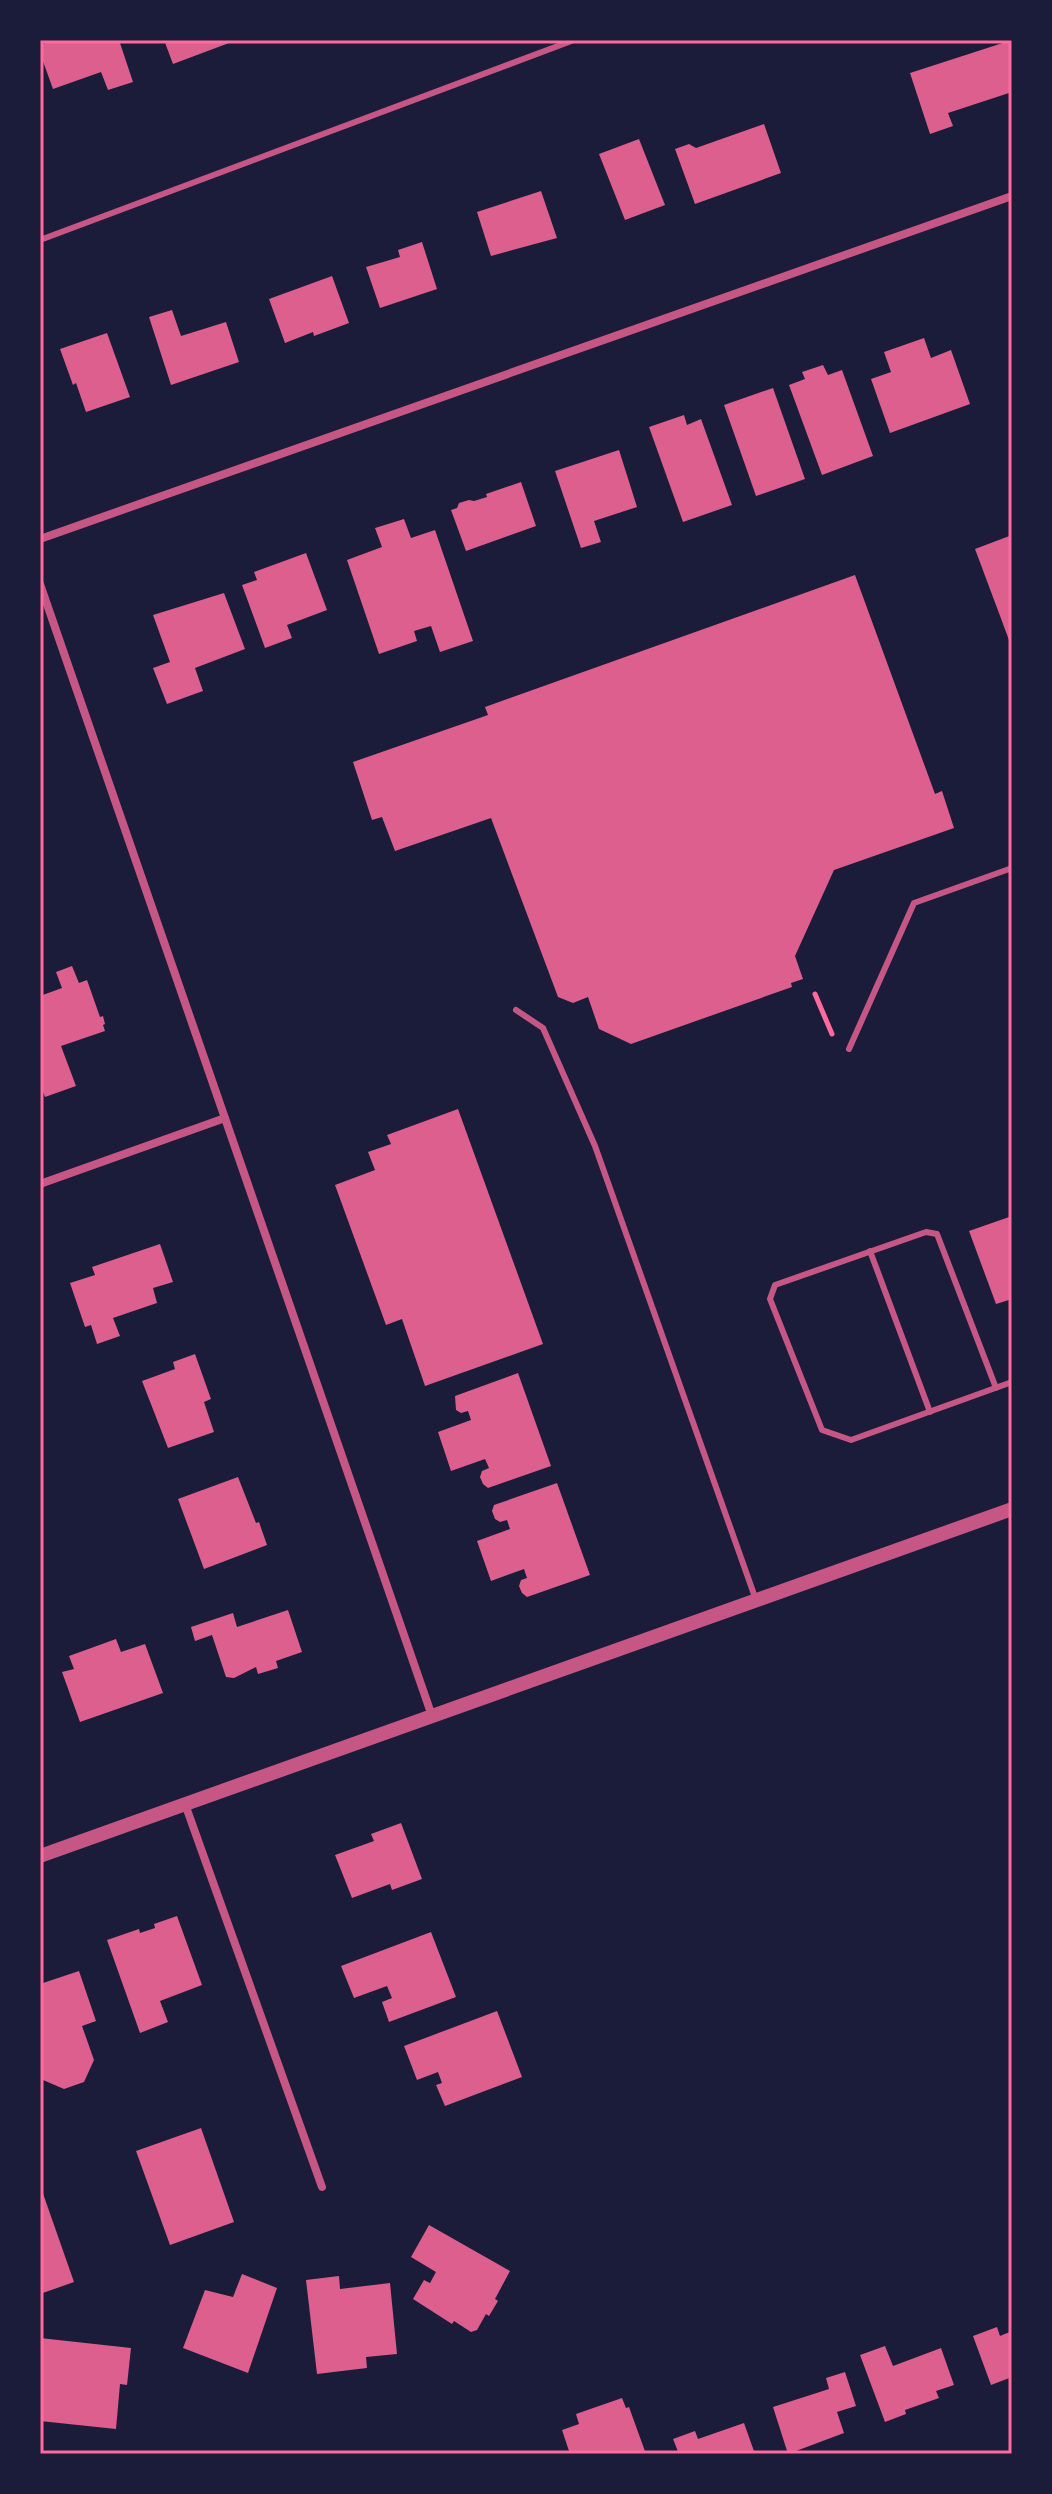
<svg xmlns="http://www.w3.org/2000/svg" width="1052" height="2494" font-family="'Space Grotesk',sans-serif">
<style>
.building{fill:#dd5f8e}
.lines{fill:none;stroke-linecap:round;stroke-linejoin:round}
.path{stroke:#ff6b9d;stroke-width:5}
.service{stroke:#c65784;stroke-width:6}
.minor{stroke:#c65784;stroke-width:8}
.tertiary{stroke:#c65784;stroke-width:14}
.neatline{fill:none;stroke:#ff6b9d;stroke-width:3}
</style>
<rect width="100%" height="100%" fill="#1b1b3a"/>
<g class="building">
<polygon points="53,40 119,40 133,82 108,90 101,72 53,89 40,53 40,45"/>
<polygon points="164,40 237,40 173,64"/>
<polygon points="1012,40 1012,92 948,113 953,126 930,134 910,73"/>
<polygon points="764,124 781,173 695,204 675,149 689,144 696,148"/>
<polygon points="639,139 665,205 625,220 599,154"/>
<polygon points="541,191 557,238 491,256 477,212"/>
<polygon points="422,242 437,289 380,308 366,267 400,257 398,250"/>
<polygon points="332,276 349,323 314,336 313,332 285,343 269,299"/>
<polygon points="172,310 181,336 226,322 239,362 171,385 149,317"/>
<polygon points="107,333 130,397 86,412 76,383 73,385 60,349"/>
<polygon points="924,338 931,358 951,350 970,404 890,433 871,379 891,372 884,352"/>
<polygon points="823,365 828,375 842,370 873,456 822,475 789,385 805,379 802,372"/>
<polygon points="773,388 805,479 756,496 724,405"/>
<polygon points="684,415 687,425 701,419 732,505 683,522 649,427"/>
<polygon points="619,450 637,507 594,521 601,542 581,548 555,471"/>
<polygon points="521,482 536,526 466,551 451,510 457,508 459,503 469,500 474,501 487,497 486,494"/>
<polygon points="404,519 411,538 435,530 473,641 440,652 431,626 414,631 417,641 379,654 347,560 382,547 375,528"/>
<polygon points="1012,535 1012,648 975,549"/>
<polygon points="306,553 327,610 287,625 292,638 265,648 242,585 257,580 254,572"/>
<polygon points="855,575 935,794 942,791 954,828 834,870 795,956 803,979 791,983 792,987 631,1044 599,1029 588,997 573,1003 558,997 491,818 395,851 382,817 372,820 353,762 488,715 485,707"/>
<polygon points="224,593 245,649 195,668 203,691 167,704 153,668 170,662 153,615"/>
<polygon points="72,966 79,983 87,980 100,1017 103,1016 105,1024 103,1025 105,1031 61,1046 76,1086 45,1097 40,1084 40,996 62,988 56,972"/>
<polygon points="458,1109 543,1344 425,1386 402,1319 386,1325 335,1185 375,1170 368,1152 391,1144 387,1135"/>
<polygon points="1012,1216 1012,1299 996,1304 969,1231"/>
<polygon points="160,1244 173,1282 153,1288 157,1303 113,1318 120,1336 97,1344 91,1325 85,1327 70,1283 95,1275 92,1267"/>
<polygon points="195,1354 211,1399 204,1402 214,1432 168,1448 142,1381 175,1369 173,1362"/>
<polygon points="518,1373 551,1466 488,1488 483,1484 480,1477 482,1471 489,1468 485,1459 451,1471 438,1432 471,1420 468,1411 461,1413 456,1410 455,1396"/>
<polygon points="238,1477 256,1523 259,1522 267,1545 204,1569 178,1499"/>
<polygon points="557,1483 590,1575 527,1597 522,1593 519,1586 521,1580 527,1578 524,1569 491,1581 477,1541 510,1529 507,1520 500,1522 495,1519 492,1511 494,1505"/>
<polygon points="288,1610 302,1652 276,1661 278,1668 258,1674 256,1667 234,1678 226,1677 212,1635 195,1641 191,1627 233,1613 237,1627"/>
<polygon points="116,1639 121,1652 145,1644 163,1693 80,1722 62,1672 74,1669 69,1656"/>
<polygon points="401,1823 422,1879 392,1890 390,1884 352,1898 335,1855 374,1841 371,1834"/>
<polygon points="177,1916 202,1985 160,2001 168,2022 140,2033 107,1940 139,1929 140,1933 155,1928 154,1924"/>
<polygon points="431,1932 456,1997 389,2022 382,2002 392,1998 387,1986 354,1998 341,1966"/>
<polygon points="79,1971 96,2021 82,2026 94,2060 84,2082 64,2089 43,2080 40,2072 43,2063 40,2054 40,1984"/>
<polygon points="497,2011 522,2077 445,2106 436,2085 442,2083 438,2072 417,2080 404,2046"/>
<polygon points="201,2128 234,2222 170,2245 136,2151"/>
<polygon points="40,2185 74,2282 40,2294"/>
<polygon points="429,2225 510,2271 495,2299 498,2301 489,2316 486,2314 477,2330 471,2332 454,2321 452,2324 413,2299 424,2280 430,2283 436,2272 411,2257"/>
<polygon points="242,2274 277,2288 248,2373 183,2348 205,2290 233,2297"/>
<polygon points="339,2276 340,2289 390,2283 397,2354 366,2357 367,2368 317,2374 306,2280"/>
<polygon points="997,2327 1000,2336 1012,2331 1012,2377 991,2385 973,2336"/>
<polygon points="40,2338 131,2348 127,2385 120,2384 116,2429 40,2421 42,2398 40,2398"/>
<polygon points="885,2346 893,2366 941,2348 954,2385 936,2391 939,2398 905,2410 906,2414 885,2422 860,2355"/>
<polygon points="845,2372 856,2406 837,2412 844,2433 788,2454 773,2407 829,2389 826,2378"/>
<polygon points="622,2398 626,2408 629,2407 646,2454 570,2454 562,2430 579,2424 576,2414"/>
<polygon points="744,2423 755,2454 679,2454 673,2439 695,2431 698,2439"/>
</g>
<g class="lines">
<polyline class="path" points="815,994 832,1034"/>
<g class="service">
<polyline points="40,240 574,40"/>
<polyline points="516,1010 543,1028 595,1146 756,1600"/>
<polyline points="849,1049 914,903 1012,868"/>
<polyline points="870,1251 930,1412"/>
<polyline points="996,1388 937,1234 926,1232 775,1285 770,1299 822,1430 851,1440 1012,1382"/>
</g>
<g class="minor">
<polyline points="40,539 1012,196"/>
<polyline points="40,584 432,1716"/>
<polyline points="40,1184 225,1118"/>
<polyline points="185,1804 322,2187"/>
</g>
<polyline class="tertiary" points="40,1856 1012,1509"/>
</g>
<rect width="1052" height="2494" fill="none" stroke="#1b1b3a" stroke-width="84"/>
<rect x="42" y="42" width="968" height="2410" class="neatline"/>
</svg>
